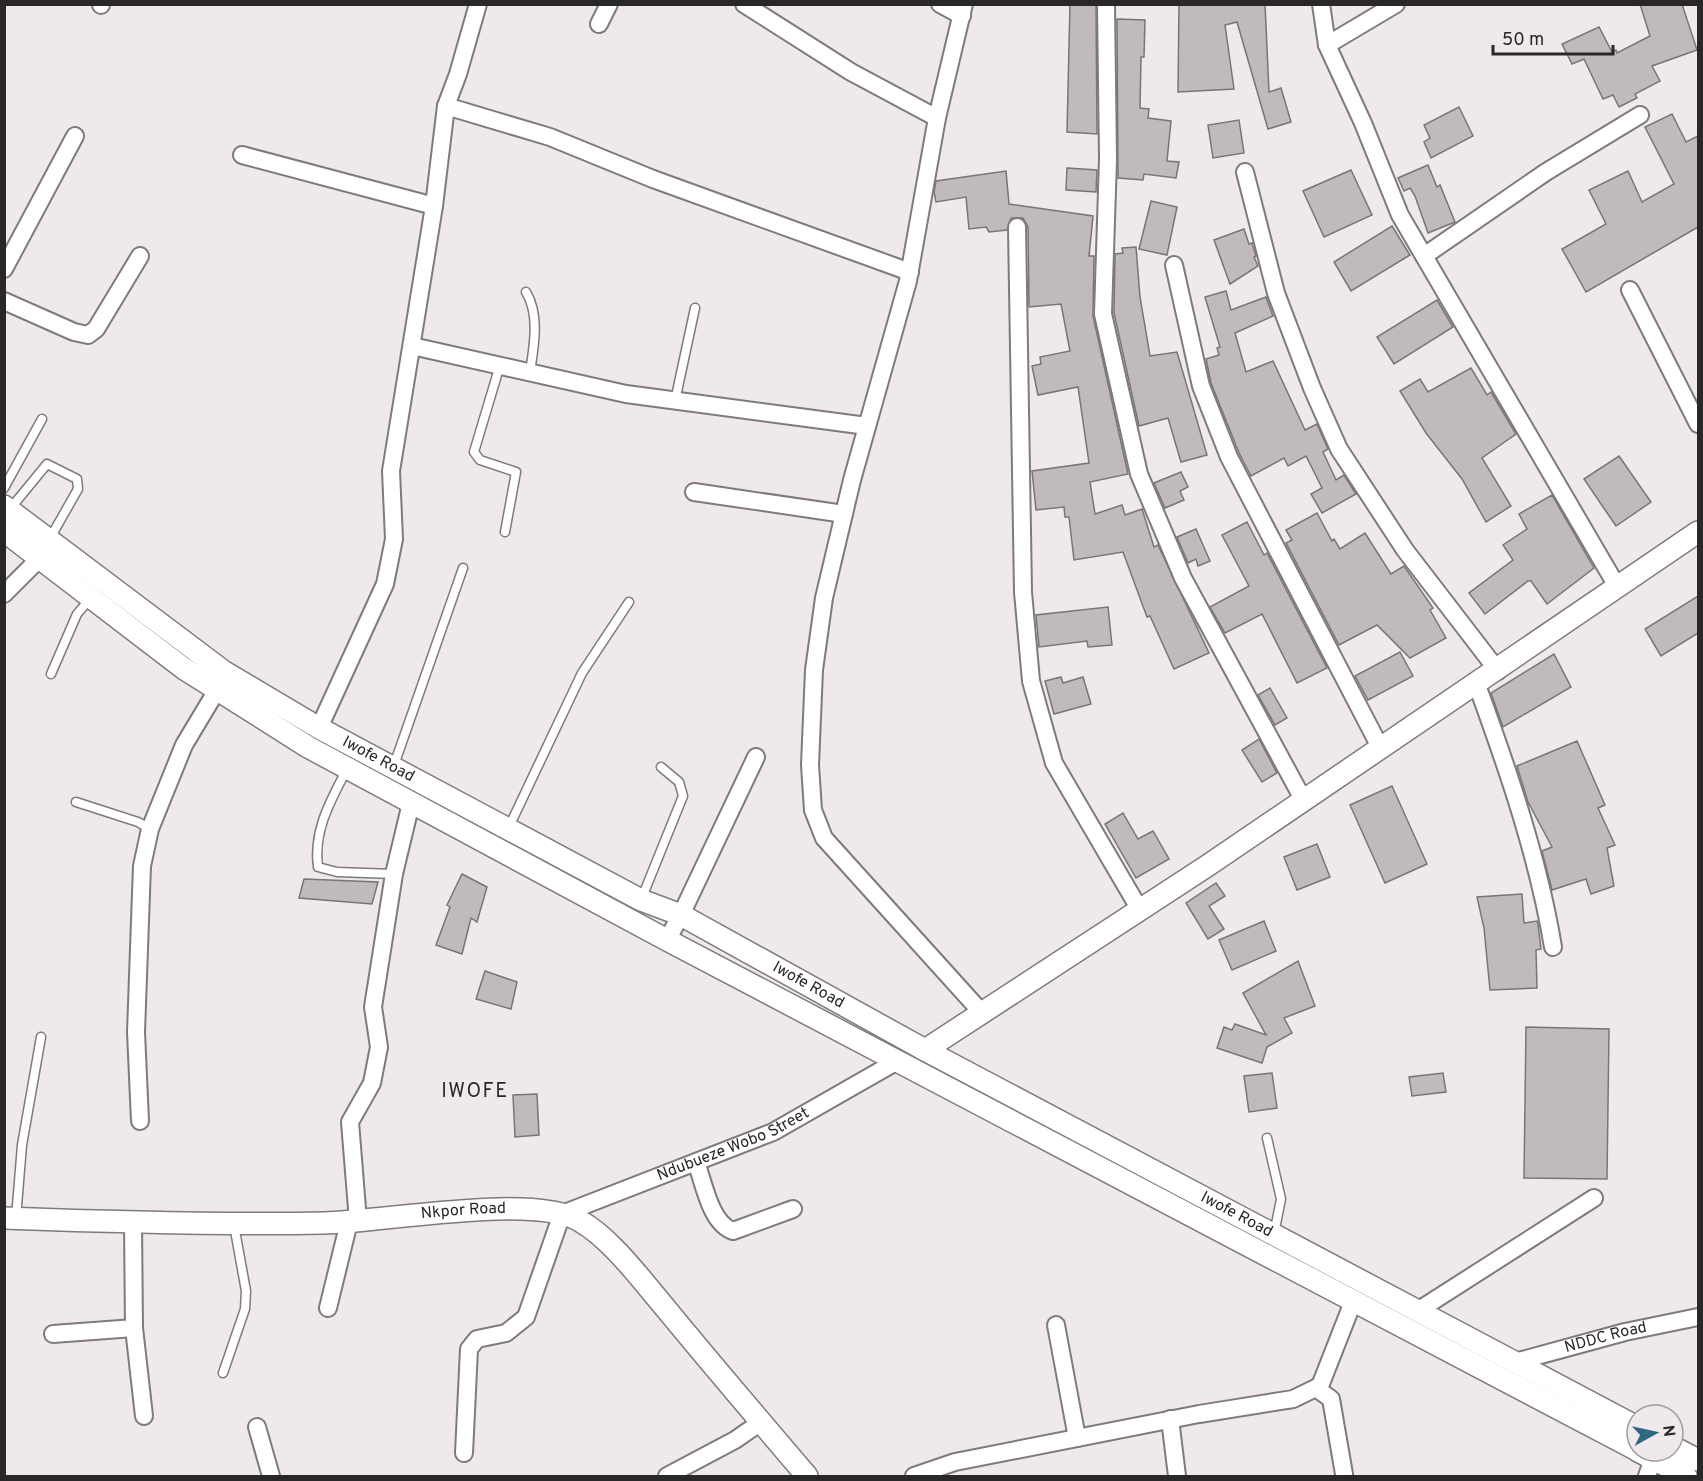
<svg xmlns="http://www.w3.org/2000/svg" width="1703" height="1481" font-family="Overpass,sans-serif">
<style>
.building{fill:#c0babc;stroke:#797476;stroke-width:1.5}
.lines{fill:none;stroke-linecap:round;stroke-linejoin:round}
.service-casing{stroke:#7f7a7c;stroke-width:11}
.minor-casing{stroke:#7f7a7c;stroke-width:20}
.tertiary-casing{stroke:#7f7a7c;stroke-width:24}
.service{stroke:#fff;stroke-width:8}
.minor{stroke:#fff;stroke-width:16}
.tertiary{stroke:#fff;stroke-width:21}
.labels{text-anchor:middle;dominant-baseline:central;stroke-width:4.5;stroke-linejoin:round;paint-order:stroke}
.street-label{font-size:16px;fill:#292728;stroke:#efe9ec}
.quarter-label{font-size:20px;letter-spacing:1.5px;fill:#292728;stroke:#efe9ec}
</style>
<rect width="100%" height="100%" fill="#efe9ec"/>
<g class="building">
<polygon points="1070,4 1096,4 1097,134 1067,132"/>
<polygon points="1179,4 1265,4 1269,92 1281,88 1291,122 1268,129 1237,22 1225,25 1234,89 1178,92"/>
<polygon points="1640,4 1682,4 1697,50 1652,66 1660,81 1635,94 1637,98 1619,107 1613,95 1603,99 1584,59 1572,64 1562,44 1599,27 1612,52 1616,50 1617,53 1650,36"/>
<polygon points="1117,19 1145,20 1144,57 1141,57 1140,108 1149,109 1148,118 1171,121 1167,161 1179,162 1176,178 1144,174 1143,180 1118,178"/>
<polygon points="1459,107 1473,136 1431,158 1424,142 1430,138 1424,125"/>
<polygon points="1672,114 1686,142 1698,136 1698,227 1586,292 1562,249 1606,224 1589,190 1628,171 1642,202 1674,184 1645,127"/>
<polygon points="1239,120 1244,153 1213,158 1208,125"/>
<polygon points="1428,165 1437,187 1440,185 1455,222 1428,233 1415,196 1410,188 1404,191 1398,178"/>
<polygon points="1067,168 1097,170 1096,192 1066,190"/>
<polygon points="1351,170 1372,215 1324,237 1303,191"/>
<polygon points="1006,171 1009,204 1093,216 1089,256 1094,256 1093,316 1128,474 1090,482 1095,514 1122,505 1125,515 1142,509 1154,547 1158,545 1209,653 1174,669 1150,616 1147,617 1123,552 1074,560 1069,517 1065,517 1064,507 1036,510 1032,471 1089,463 1078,387 1038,395 1032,366 1041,364 1040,357 1070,351 1061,304 1029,307 1028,227 1023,218 1011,218 1007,230 989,232 986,227 969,229 966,197 936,202 934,192 936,181"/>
<polygon points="1151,201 1177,207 1167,255 1139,249"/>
<polygon points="1392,226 1410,255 1351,291 1334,262"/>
<polygon points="1244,229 1249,244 1252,243 1256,256 1254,257 1258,266 1230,284 1214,240"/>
<polygon points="1136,247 1140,297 1150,356 1177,352 1207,455 1181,462 1168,418 1139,426 1114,313 1115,254 1123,253 1122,248"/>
<polygon points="1226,291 1231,310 1266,297 1273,316 1235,333 1246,372 1273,361 1305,430 1317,424 1328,449 1323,452 1336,480 1344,475 1356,494 1322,513 1311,494 1322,488 1306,456 1288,466 1284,458 1251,476 1239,453 1211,383 1206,359 1219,355 1217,348 1220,347 1205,297"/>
<polygon points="1437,300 1453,327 1394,364 1377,337"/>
<polygon points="1471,368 1487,395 1491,392 1516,434 1482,458 1511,506 1486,522 1462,479 1426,433 1400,391 1420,379 1428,392"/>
<polygon points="1619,456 1651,502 1616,526 1584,479"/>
<polygon points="1181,472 1188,487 1180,491 1184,500 1165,508 1154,483"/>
<polygon points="1552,495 1594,568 1547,604 1531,581 1528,581 1485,614 1469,593 1513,560 1503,545 1527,529 1519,514"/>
<polygon points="1317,513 1332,541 1334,539 1340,549 1365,533 1391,574 1404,566 1433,608 1430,610 1446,638 1410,658 1377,625 1339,645 1286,543 1292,540 1286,530"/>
<polygon points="1247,522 1264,555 1267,553 1327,668 1297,683 1262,614 1225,633 1210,607 1249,586 1222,535"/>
<polygon points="1196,529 1210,561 1198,566 1196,559 1188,563 1177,537"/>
<polygon points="1698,596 1698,633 1661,656 1645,629"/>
<polygon points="1108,607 1112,645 1088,647 1087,641 1039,647 1036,615"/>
<polygon points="1400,652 1413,676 1368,700 1355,676"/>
<polygon points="1554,654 1571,687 1503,727 1491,693"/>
<polygon points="1061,677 1063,683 1083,677 1091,704 1054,714 1045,681"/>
<polygon points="1270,688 1287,718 1275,725 1258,695"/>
<polygon points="1259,739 1277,773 1262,782 1242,750"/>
<polygon points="1577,741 1605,805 1598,808 1615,845 1607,848 1614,886 1591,894 1586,879 1552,890 1542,851 1552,847 1528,802 1517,766"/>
<polygon points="1392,786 1427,864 1385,883 1350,805"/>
<polygon points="1123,813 1138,839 1153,831 1169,859 1136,878 1105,824"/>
<polygon points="1317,844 1330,877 1297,890 1284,857"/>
<polygon points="462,874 487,887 477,922 471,918 462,954 436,945 450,907 447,905"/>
<polygon points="304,879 378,882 372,904 299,898"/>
<polygon points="1216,883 1225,896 1209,906 1224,929 1208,939 1186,903"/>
<polygon points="1522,894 1524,923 1537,921 1538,924 1541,949 1536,950 1537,988 1490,990 1484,928 1477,897"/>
<polygon points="1264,921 1276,951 1232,970 1219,940"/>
<polygon points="1298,961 1315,1006 1284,1018 1292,1033 1267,1047 1262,1063 1217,1048 1224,1027 1232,1030 1235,1024 1266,1035 1243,993"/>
<polygon points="485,971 517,982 511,1009 476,999"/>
<polygon points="1526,1027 1609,1029 1607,1179 1524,1178"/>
<polygon points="1272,1073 1277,1108 1249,1112 1244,1076"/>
<polygon points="1443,1073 1446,1092 1412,1096 1409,1077"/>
<polygon points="537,1094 539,1135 515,1137 513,1095"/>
</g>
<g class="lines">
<g class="service-casing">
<g id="service">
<path d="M 526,292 C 540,315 534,346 530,372"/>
<polyline points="500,365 474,452 480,460 516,472 505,532"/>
<polyline points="675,401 695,308"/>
<polyline points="4,488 42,419"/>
<polyline points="10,509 47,464 77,479 78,489 49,540"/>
<polyline points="51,674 77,614 90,599"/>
<polyline points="393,768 463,568"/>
<path d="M 347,769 C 331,800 313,830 318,867 L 337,872 L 394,874"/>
<polyline points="76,802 138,822 150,829"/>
<polyline points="508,829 582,673 629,602"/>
<polyline points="641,900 683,796 679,782 661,767"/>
<polyline points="1267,1138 1281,1199 1274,1234"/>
<polyline points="16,1218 22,1145 41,1037"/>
<polyline points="223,1373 245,1309 246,1291 234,1225"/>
</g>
</g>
<g class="minor-casing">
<g id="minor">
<polyline points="744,4 851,72 937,118"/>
<polyline points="940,4 962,16"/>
<polyline points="964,4 937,118 908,281 852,480 824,598 814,670 810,765 813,810 824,838 983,1014"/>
<polyline points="1106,4 1108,159 1103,314 1139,474 1183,578 1304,801"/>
<polyline points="1321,4 1327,45 1363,123 1400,215 1618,588"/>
<polyline points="101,5 101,4"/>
<polyline points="599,24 609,4"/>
<polyline points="1327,45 1396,4"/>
<polyline points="446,106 550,137 653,179 910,272"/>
<polyline points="242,155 434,206"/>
<polyline points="1245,172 1276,293 1312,388 1339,449 1405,550 1498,671"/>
<polyline points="1017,227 1023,592 1031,681 1054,763 1140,910"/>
<polyline points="1424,256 1546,172 1640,115"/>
<polyline points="1174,265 1201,386 1229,457 1381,749"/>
<polyline points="4,269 75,136"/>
<polyline points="1630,290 1698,424"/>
<polyline points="4,301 74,332 88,335 96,329 140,256"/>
<polyline points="412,346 626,394 867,426"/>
<polyline points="694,492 844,514"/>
<polyline points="4,594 39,559"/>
<path d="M 1477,685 C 1508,770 1538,857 1553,947"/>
<polyline points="319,728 385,584 394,539 391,471 434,206 446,106 458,74 478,4"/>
<polyline points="667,940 681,915 756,757"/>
<polyline points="140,1121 136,1032 142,866 150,829 184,745 217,690"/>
<path d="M 696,1162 C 704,1183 710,1223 733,1231 L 793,1209"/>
<polyline points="358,1221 350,1122 372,1083 379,1047 373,1007 394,874 411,803"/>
<polyline points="328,1308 349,1222"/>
<polyline points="1419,1310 1594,1198"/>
<polyline points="1056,1325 1077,1438"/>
<polyline points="134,1328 144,1416"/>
<polyline points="53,1334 134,1328 133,1223"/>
<path id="s1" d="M 1515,1362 L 1625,1332 L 1698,1317"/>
<polyline points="1316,1388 1331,1399 1344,1474"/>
<polyline points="1170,1419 1177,1476"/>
<polyline points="257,1427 271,1476"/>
<path id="s2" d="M 464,1453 L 469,1349 L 477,1339 L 506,1333 L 526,1317 L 562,1214 L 773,1132 L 899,1060"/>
<polyline points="667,1476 735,1440 761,1422"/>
<polyline points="914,1476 955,1462 1199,1414 1293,1399 1320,1386 1353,1302"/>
<polyline points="1647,1476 1653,1459"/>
</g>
</g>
<g class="tertiary-casing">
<g id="tertiary">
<path id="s3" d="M 4,506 L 223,671 L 319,728 L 641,900 L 681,915 L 925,1050 L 1637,1427"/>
<polyline points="4,531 183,668 308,747 667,940 1637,1450"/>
<polyline points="925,1050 1207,866 1698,532"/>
<path id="s4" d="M 4,1218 C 111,1222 217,1225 324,1223 C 383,1222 533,1193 580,1221 C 612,1239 643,1282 667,1310 C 713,1366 760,1421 807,1476"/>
<polyline points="1673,1447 1698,1460"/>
<polyline points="1638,1451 1686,1476"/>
</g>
</g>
<use href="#service" class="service"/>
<use href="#minor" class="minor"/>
<use href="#tertiary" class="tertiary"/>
</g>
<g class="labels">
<g class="street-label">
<text stroke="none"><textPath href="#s3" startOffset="453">Iwofe Road</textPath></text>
<text stroke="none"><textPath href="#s3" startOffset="939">Iwofe Road</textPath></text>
<text stroke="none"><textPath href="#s2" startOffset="466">Ndubueze Wobo Street</textPath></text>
<text stroke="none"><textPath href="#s4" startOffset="460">Nkpor Road</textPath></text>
<text stroke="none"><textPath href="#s3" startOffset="1425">Iwofe Road</textPath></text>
<text stroke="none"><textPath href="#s1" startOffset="94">NDDC Road</textPath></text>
</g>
<g class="quarter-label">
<text x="475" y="1092">IWOFE</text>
</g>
</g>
<rect width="1703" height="1481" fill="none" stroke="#292728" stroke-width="12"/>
<g transform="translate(1655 1433) rotate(82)"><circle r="28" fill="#efe9ec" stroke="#a09b9e" stroke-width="1.5"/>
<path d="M0-4.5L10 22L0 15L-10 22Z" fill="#2c6880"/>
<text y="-9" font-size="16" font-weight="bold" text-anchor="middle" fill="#292728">N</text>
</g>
<path d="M1493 45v9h120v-9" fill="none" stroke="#292728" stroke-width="3"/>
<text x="1502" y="45" font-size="18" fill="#292728" stroke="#efe9ec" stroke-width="4.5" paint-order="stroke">50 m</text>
</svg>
